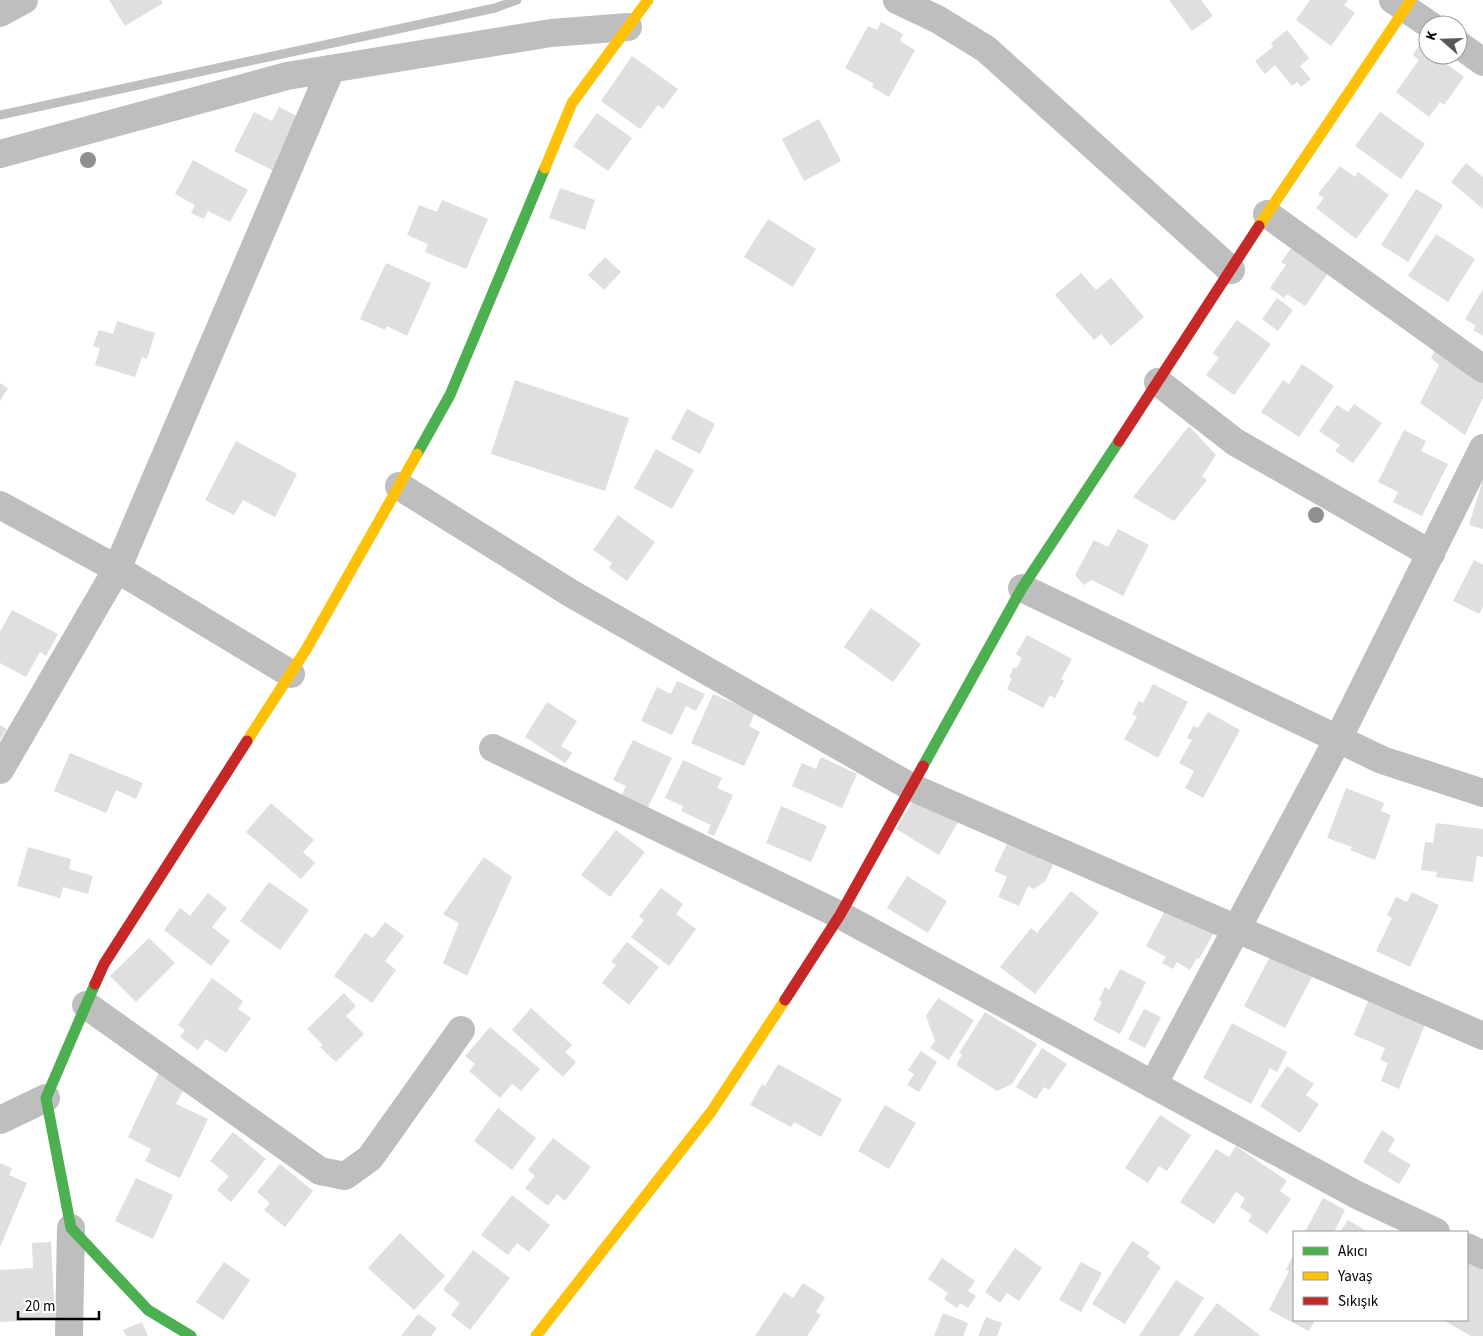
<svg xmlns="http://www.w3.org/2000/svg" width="1483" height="1336" font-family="'Source Sans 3',sans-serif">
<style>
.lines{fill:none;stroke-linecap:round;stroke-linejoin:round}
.stream{stroke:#bfbfbf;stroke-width:9}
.building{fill:#dfdfdf}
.street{stroke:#bebebe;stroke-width:28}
.fast{stroke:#4caf50;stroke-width:11}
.slow{stroke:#ffc107;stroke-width:11}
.jam{stroke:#c62828;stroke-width:11}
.tree{fill:#8f8f8f}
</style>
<rect width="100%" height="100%" fill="#fff"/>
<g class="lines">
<polyline class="stream" points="0,115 495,8 517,0"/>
</g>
<g class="building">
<polygon points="109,0 161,0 163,3 125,26"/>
<polygon points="1169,0 1201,0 1213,16 1192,31"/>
<polygon points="1310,0 1348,0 1344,5 1355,13 1331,46 1296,20"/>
<polygon points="881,22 903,34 900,41 915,50 889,97 872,87 874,84 845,68 868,26 877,30"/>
<polygon points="1287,30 1309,58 1300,66 1311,79 1301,87 1297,82 1292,86 1275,65 1265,74 1255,61 1273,47 1271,43"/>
<polygon points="1420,44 1428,50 1428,55 1435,55 1464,77 1444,105 1440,102 1429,117 1396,92 1419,60 1413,55"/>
<polygon points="632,56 678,89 663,109 658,105 640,129 601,101"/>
<polygon points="279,107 297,116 278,173 234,151 254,112 272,121"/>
<polygon points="1380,112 1425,144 1401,179 1355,146"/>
<polygon points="597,113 632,138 608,171 573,146"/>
<polygon points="819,119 841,161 804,181 782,139"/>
<polygon points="193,160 248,190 230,222 208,211 204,219 191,213 195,205 175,194"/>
<polygon points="1466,163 1483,177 1483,209 1451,182"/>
<polygon points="1340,166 1355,177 1358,172 1389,195 1356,239 1316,208 1324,198 1318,194"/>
<polygon points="560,188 595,200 585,230 549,218"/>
<polygon points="1416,189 1443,205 1408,262 1381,245"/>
<polygon points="442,200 488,219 466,269 425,252 428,244 407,235 419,205 437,212"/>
<polygon points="768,219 816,249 793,287 744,257"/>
<polygon points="1436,234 1475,259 1448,302 1408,276"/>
<polygon points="1293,246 1329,272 1305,306 1287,294 1284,298 1270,288 1286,265 1281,262"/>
<polygon points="605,257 621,272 604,290 588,275"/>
<polygon points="386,263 431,283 407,336 387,326 385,330 360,319"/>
<polygon points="1081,273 1096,290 1111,278 1144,317 1111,346 1101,334 1094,340 1055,295"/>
<polygon points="1483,289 1483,336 1473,330 1476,326 1465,319"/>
<polygon points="1277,298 1293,310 1278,331 1262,319"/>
<polygon points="1237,320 1271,344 1234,395 1206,375 1219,358 1213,353"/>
<polygon points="117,321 155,333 147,359 142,357 135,377 95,365 100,348 93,346 99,330 113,334"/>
<polygon points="1439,342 1483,373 1483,398 1465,435 1420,403 1439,365 1431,358"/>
<polygon points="1302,364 1334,386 1299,437 1261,412 1283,380 1289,384"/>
<polygon points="515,380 629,418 605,491 491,454"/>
<polygon points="0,383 8,388 0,401"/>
<polygon points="1354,404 1382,423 1353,463 1335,451 1340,445 1319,431 1337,405 1348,412"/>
<polygon points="687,409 715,424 700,454 671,439"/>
<polygon points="1189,426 1216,455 1202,476 1207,480 1174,521 1133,497"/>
<polygon points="1404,430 1426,441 1421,451 1448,464 1422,516 1393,502 1398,492 1378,482"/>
<polygon points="236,441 297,474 275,517 243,500 234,515 205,500"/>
<polygon points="656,449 694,470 672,509 634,488"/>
<polygon points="1483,479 1483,529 1469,525"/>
<polygon points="618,515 655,542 627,581 609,568 612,563 593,550"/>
<polygon points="1118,529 1149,545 1123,596 1092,580 1084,585 1075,575 1094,540 1108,547"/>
<polygon points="1474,560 1483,565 1483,607 1479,614 1453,601"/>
<polygon points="871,608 921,644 893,682 844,647"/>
<polygon points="12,610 58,634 46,656 40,652 26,677 0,663 0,632"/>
<polygon points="1027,635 1072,659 1061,679 1064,681 1055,698 1050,695 1043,708 1007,689 1012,678 1009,677 1014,667 1016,669 1022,658 1016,654"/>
<polygon points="677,681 705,694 696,711 686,706 672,735 641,721 657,687 671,694"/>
<polygon points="1153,684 1188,702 1158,758 1124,739 1137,717 1132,714 1139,701 1143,703"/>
<polygon points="713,694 755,712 749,726 760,732 744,766 691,743"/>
<polygon points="547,702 577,721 561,746 572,753 565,763 525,737"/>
<polygon points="1208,712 1240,730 1203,798 1185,788 1194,771 1179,763 1192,740 1187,738 1193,726 1198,728"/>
<polygon points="0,725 7,729 0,740"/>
<polygon points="633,740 672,758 648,807 622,795 626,786 613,780"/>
<polygon points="70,753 143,783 136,799 116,790 106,813 54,791"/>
<polygon points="821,757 857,774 842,808 792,786 802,763 816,769"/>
<polygon points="683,760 722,778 717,788 733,795 714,836 707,833 711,825 681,811 683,806 665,798"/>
<polygon points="1346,788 1384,803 1381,811 1391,815 1375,860 1350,850 1352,847 1327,838"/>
<polygon points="916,796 958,822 939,855 896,829"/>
<polygon points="271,803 314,840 303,852 315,863 301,879 246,832"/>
<polygon points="781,806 827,826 811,862 766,843"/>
<polygon points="1436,823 1483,829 1483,857 1477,856 1473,882 1436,877 1437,872 1421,870 1425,842 1433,843"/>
<polygon points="616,830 645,852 610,897 581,875"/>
<polygon points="1011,835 1057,856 1045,882 1033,889 1028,886 1019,906 998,897 1007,877 994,871"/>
<polygon points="28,847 71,859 69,869 93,876 88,894 63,887 60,898 17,886"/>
<polygon points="484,857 512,877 467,976 443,963 459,923 443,914"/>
<polygon points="907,876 947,901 928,933 887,908"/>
<polygon points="269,882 309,910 280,950 240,921"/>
<polygon points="661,888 683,904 676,914 696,929 669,966 631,937 644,920 639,916"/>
<polygon points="1071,891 1099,913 1035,994 1000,967 1031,928 1037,933"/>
<polygon points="1412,892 1439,905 1410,967 1376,951 1392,918 1387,915 1396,897 1407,902"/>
<polygon points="208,893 227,908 212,927 230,941 211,966 164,930 180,908 190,916"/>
<polygon points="1169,903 1216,929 1199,959 1197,958 1190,970 1177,962 1173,969 1162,963 1166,957 1146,946"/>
<polygon points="385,922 404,936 385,961 396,970 372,1003 334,976 365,933 373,938"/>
<polygon points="149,938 175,963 136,1002 110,976"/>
<polygon points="627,942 659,967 629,1005 602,983 616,965 611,962"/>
<polygon points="1272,953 1313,975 1285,1028 1244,1006"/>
<polygon points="1120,969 1146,982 1120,1034 1093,1020 1102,1002 1099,1000 1105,987 1109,990"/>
<polygon points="212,978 243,1001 238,1009 251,1018 226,1053 206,1039 198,1050 180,1037 185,1030 178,1025"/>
<polygon points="344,993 356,1006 346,1016 364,1034 336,1062 320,1047 323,1045 307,1029"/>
<polygon points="1371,994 1428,1017 1399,1089 1381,1081 1388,1063 1380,1060 1385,1048 1354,1035"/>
<polygon points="938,998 974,1020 949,1060 930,1048 935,1041 926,1016"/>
<polygon points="531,1008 572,1045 565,1052 576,1062 563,1077 512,1030"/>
<polygon points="1144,1009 1161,1017 1145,1048 1128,1039"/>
<polygon points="985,1012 1037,1044 1012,1084 997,1091 956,1065 962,1055 959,1053"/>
<polygon points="1232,1023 1287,1052 1277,1072 1270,1068 1251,1104 1203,1078"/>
<polygon points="490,1027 540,1069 521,1091 512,1084 500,1098 469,1071 475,1064 465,1056"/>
<polygon points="1042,1048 1067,1064 1049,1090 1044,1087 1036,1099 1016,1087"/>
<polygon points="921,1051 937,1062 919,1092 907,1085 914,1074 908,1070"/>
<polygon points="778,1064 842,1099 821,1137 794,1122 791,1127 750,1105 762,1084 765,1086"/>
<polygon points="1287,1066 1314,1084 1306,1095 1319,1104 1300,1133 1260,1106"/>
<polygon points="159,1072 186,1085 176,1104 208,1119 180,1178 145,1161 151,1149 128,1137"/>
<polygon points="885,1105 916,1123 889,1169 858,1151"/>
<polygon points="498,1108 536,1138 512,1170 474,1141"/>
<polygon points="1160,1115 1191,1135 1167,1171 1159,1166 1148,1183 1125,1168"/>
<polygon points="1382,1130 1395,1139 1388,1151 1411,1165 1399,1184 1363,1162"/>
<polygon points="233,1132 266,1159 231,1202 217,1190 229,1176 210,1161"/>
<polygon points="553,1138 591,1167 565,1201 557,1194 548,1206 525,1188 535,1176 528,1170"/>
<polygon points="1236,1146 1287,1181 1280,1191 1291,1199 1267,1234 1248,1221 1252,1215 1240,1207 1245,1198 1236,1192 1214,1224 1180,1202 1216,1149 1229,1157"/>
<polygon points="0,1163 12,1168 9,1175 27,1183 0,1247"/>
<polygon points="280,1164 313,1191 285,1227 264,1210 270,1203 257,1192"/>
<polygon points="136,1178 173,1195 153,1239 115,1221"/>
<polygon points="512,1195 550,1225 529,1252 517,1243 508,1255 481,1235"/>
<polygon points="1323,1198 1345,1210 1334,1232 1305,1232"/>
<polygon points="1348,1220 1368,1232 1340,1232"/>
<polygon points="400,1233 445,1276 414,1310 368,1268"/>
<polygon points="1132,1241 1150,1252 1147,1257 1161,1267 1125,1324 1092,1304"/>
<polygon points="51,1242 55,1319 0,1322 0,1270 33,1268 32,1243"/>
<polygon points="1015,1248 1042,1268 1019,1301 1007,1293 1000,1303 985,1292"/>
<polygon points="473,1250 510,1278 470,1330 451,1315 460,1303 443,1290"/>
<polygon points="1294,1253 1294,1320 1315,1320 1309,1331 1269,1310 1289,1271 1286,1270"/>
<polygon points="1467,1253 1483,1262 1483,1336 1471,1336 1443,1320 1467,1320"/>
<polygon points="942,1258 975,1281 968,1291 976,1296 968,1308 960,1303 957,1308 944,1299 948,1293 928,1279"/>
<polygon points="224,1262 250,1280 223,1320 196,1302"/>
<polygon points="1081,1262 1102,1273 1081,1312 1059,1300"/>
<polygon points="1176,1280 1204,1298 1179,1336 1139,1336"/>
<polygon points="803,1283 825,1297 816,1312 821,1315 807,1336 755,1336 784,1292 793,1298"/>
<polygon points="1217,1303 1261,1336 1193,1336"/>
<polygon points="943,1313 968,1323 963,1336 934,1336"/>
<polygon points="418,1314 437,1328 431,1336 401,1336"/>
<polygon points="986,1317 1002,1323 997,1336 978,1336"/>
<polygon points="142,1322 148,1336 126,1336 123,1330"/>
</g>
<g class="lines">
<g class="street">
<polyline points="897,0 937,19 986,49 1231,270"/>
<polyline points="1393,0 1430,25"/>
<polyline points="0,13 24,0"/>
<polyline points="1458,44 1483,62"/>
<polyline points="0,154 287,76 551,33 628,27"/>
<polyline points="1267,214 1483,369"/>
<polyline points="1158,382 1235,442 1431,554"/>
<polyline points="399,486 572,594 911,787 1483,1036"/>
<polyline points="0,505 117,569 291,674"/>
<polyline points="1022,588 1382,760 1483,793"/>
<polyline points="493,748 840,915 1357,1195 1436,1232"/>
<polyline points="0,770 117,569 331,69"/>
<polyline points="86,1005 320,1171 345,1176 370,1158 461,1030"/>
<polyline points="1153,1085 1338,739 1483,448"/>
<polyline points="0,1120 46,1098"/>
<polyline points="1467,1247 1483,1255"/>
<polyline points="69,1336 71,1228"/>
</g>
<g class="fast">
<polyline points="417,454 450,395 545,168"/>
<polyline points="923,766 1022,588 1119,441"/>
<polyline points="95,984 46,1098 71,1228 148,1310 191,1336"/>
</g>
<g class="slow">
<polyline points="545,168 572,103 648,0"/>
<polyline points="1259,226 1411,0"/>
<polyline points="247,741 307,648 417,454"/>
<polyline points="536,1336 711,1112 785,1000"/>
</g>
<g class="jam">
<polyline points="1119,441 1259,226"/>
<polyline points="95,984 104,964 247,741"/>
<polyline points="785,1000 840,915 923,766"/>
</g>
</g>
<g class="tree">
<circle cx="88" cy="160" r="8"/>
<circle cx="1316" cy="515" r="8"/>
</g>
<rect x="1293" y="1231" width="175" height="90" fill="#ffffff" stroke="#999999"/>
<rect x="1303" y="1247" width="25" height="8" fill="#4caf50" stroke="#999999"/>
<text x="1338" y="1256" font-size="15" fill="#000000">Akıcı</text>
<rect x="1303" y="1272" width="25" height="8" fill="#ffc107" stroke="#999999"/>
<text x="1338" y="1281" font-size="15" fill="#000000">Yavaş</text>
<rect x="1303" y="1297" width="25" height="8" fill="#c62828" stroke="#999999"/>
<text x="1338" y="1306" font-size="15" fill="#000000">Sıkışık</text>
<g transform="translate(1443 40) rotate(290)"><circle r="24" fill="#ffffff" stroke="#999999"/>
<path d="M0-4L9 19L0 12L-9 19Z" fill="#595959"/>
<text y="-8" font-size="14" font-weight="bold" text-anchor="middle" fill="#000000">K</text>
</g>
<path d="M18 1311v8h81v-8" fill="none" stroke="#000000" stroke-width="2.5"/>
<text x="25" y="1311" font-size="15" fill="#000000" stroke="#ffffff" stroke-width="4" paint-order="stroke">20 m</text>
</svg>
